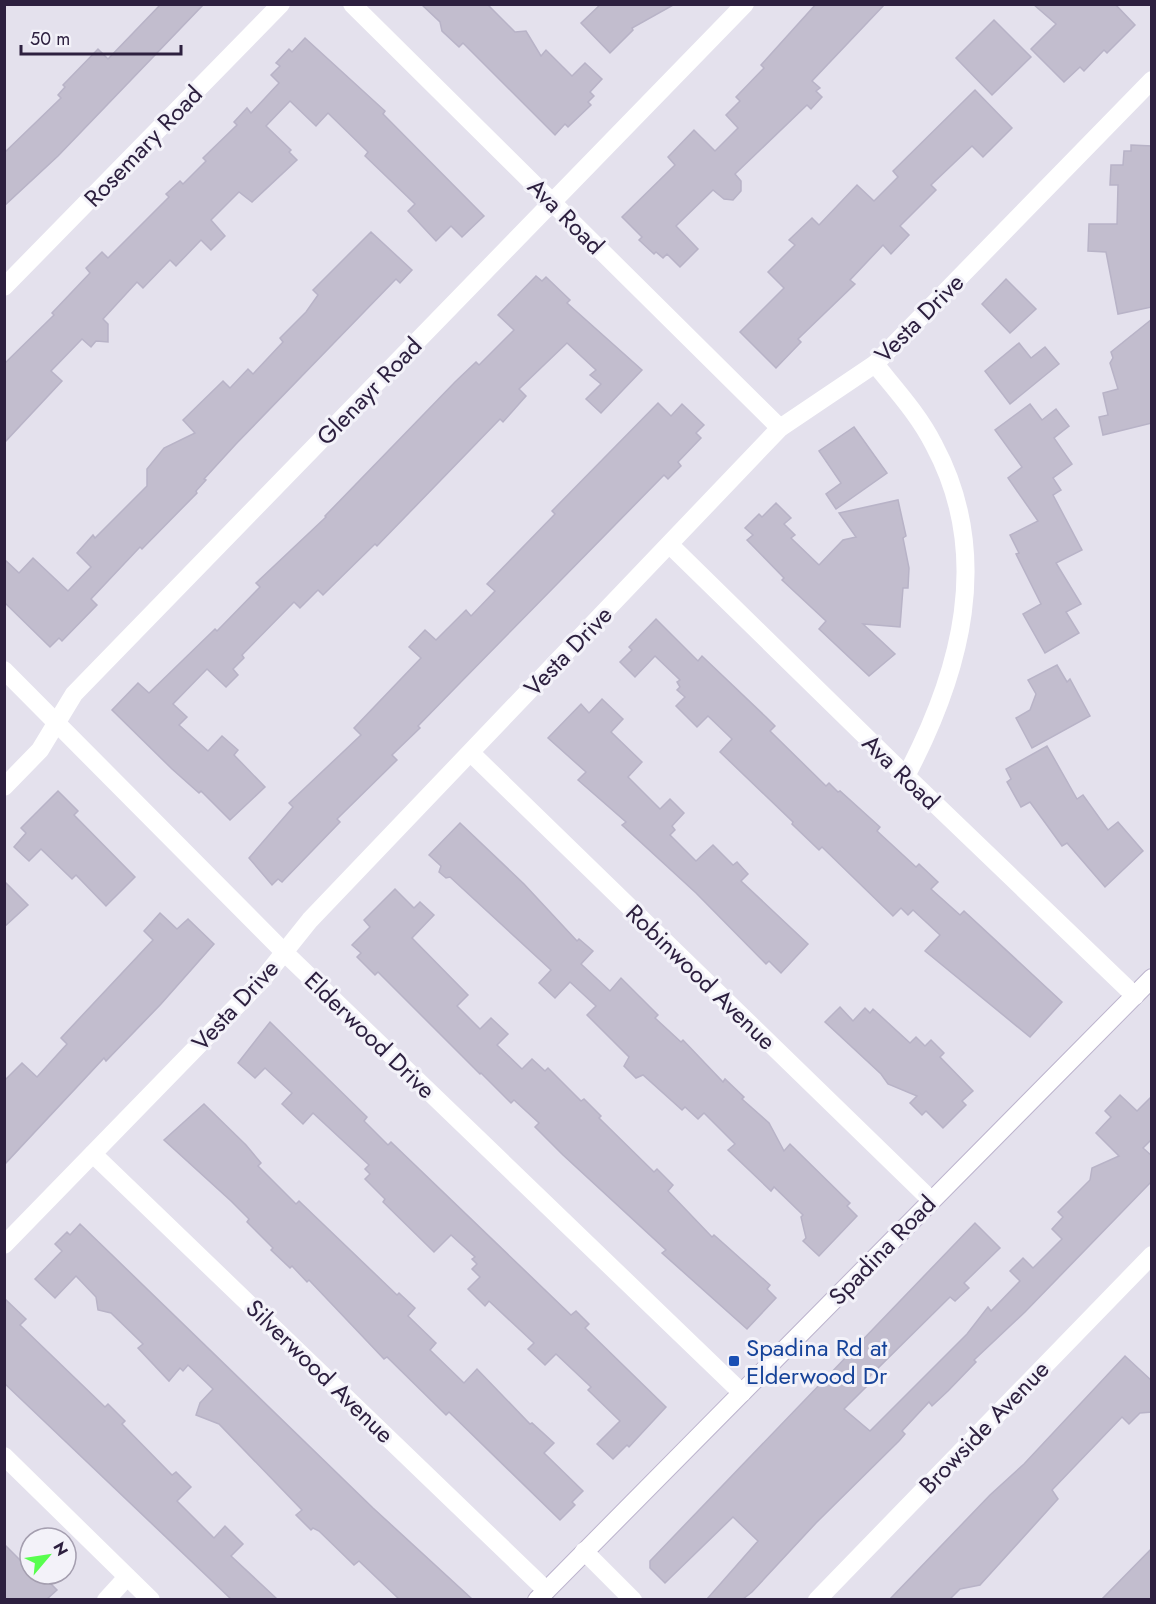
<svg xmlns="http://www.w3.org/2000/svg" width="1156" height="1604" font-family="Jost,sans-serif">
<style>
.building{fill:#c2bdce;stroke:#b8b3c7;stroke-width:1.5}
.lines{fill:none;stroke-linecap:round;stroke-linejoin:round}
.secondary-casing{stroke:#bcb3cd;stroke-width:20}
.street{stroke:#fff;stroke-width:18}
.secondary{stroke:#fff;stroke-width:18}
.transit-dot{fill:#1a4fb4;stroke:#f3f2f9;stroke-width:2}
.labels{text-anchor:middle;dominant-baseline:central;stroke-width:6;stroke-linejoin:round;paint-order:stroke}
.street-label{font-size:24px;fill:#2d203f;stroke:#f3f2f9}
.transit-label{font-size:24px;fill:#164399;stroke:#f3f2f9;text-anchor:start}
</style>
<rect width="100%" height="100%" fill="#e4e1ed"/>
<g class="building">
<polygon points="161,4 204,4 58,156 4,206 4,153 61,98 58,95 65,87 63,85 98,49 108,59"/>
<polygon points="421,4 487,4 515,32 526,31 541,56 546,50 572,76 585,63 602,79 590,92 594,96 588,102 591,105 568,127 565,124 555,135 463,43 459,47 442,31 440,22"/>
<polygon points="601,4 675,4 632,28 633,30 610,53 581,23"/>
<polygon points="816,4 885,4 812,81 820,88 816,91 822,97 811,109 807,105 735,174 741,181 741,191 733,200 724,199 713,190 676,226 698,249 680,267 667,254 663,258 656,252 654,254 639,240 642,237 622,217 675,165 668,157 694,130 715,151 738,128 726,115 740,101 736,97 764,68 761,65"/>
<polygon points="1033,4 1115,4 1135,25 1107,53 1104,50 1084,71 1080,67 1064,82 1031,49 1056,24"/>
<polygon points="994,20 1031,57 992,95 956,58"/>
<polygon points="305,38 385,111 383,114 484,216 462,237 451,226 436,241 408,211 415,204 365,156 368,152 328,113 316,126 290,101 266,126 291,150 289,152 297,160 252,202 239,192 211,220 225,236 211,250 201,240 176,266 170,260 143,288 137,282 103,319 108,324 108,342 96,341 91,347 82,339 51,371 62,381 4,443 4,364 54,315 52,313 90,273 86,268 102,252 108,258 169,197 166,194 180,181 183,184 206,161 203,158 237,125 234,122 247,108 251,113 279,83 271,75 280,66 276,63 289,49 292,52"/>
<polygon points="975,90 1012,128 983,157 972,146 931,185 936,190 900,226 909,235 891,254 883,245 850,280 855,284 798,339 801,342 776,368 740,332 784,288 768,272 795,245 789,240 812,218 819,225 857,185 874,201 898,177 893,171"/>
<polygon points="1131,145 1152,146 1152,307 1118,314 1106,252 1088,251 1089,224 1117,224 1118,185 1110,185 1111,165 1123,165 1124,151 1131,151"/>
<polygon points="371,232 412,270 400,283 396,279 236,444 204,479 206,480 196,491 197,493 142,549 140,547 91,599 97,605 62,641 59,638 50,647 4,602 4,559 19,573 33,558 68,591 91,567 77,553 93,535 95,538 147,486 147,469 164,448 195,433 183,420 223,381 230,388 248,369 253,374 283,342 280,338 306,312 318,295 313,290"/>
<polygon points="536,276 542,281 546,277 570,300 567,303 642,370 601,413 586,399 601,384 590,375 596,370 567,343 519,389 526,396 503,422 500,419 377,546 375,544 323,595 318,590 300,608 294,602 242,655 244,658 233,669 238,675 226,687 207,669 173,704 187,717 179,725 208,751 222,736 238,750 234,755 265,787 230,820 201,791 199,793 172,769 112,710 138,683 149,693 215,629 217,631 260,587 256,583 326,517 325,516 455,382 476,362 479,365 514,330 498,315"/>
<polygon points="1006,279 1036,309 1010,333 982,304"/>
<polygon points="1152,319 1152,423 1103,435 1099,417 1108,415 1103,393 1118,389 1110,363 1113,358 1111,352"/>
<polygon points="1019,343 1031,358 1045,347 1059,364 1010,404 985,371"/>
<polygon points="658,403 671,416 682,404 704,425 696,433 701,438 678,462 681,466 668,479 664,475 458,685 418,726 420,728 392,755 397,760 337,819 340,822 282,882 278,879 272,885 249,858 293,807 289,803 361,735 354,728 421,658 409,647 425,630 436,640 466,610 471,616 495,591 487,584 555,514 552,511"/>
<polygon points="1030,404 1042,420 1056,409 1069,426 1054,438 1072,464 1053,478 1061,490 1053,495 1082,550 1056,563 1081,604 1066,612 1079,633 1045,653 1023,614 1041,604 1016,554 1019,553 1010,535 1038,521 1008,478 1022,467 995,430"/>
<polygon points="854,427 887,473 836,509 826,494 841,483 819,451"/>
<polygon points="898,500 906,536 903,538 909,568 908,588 903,588 900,627 863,624 895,654 869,676 819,629 826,621 782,580 784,578 747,540 753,535 745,528 759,514 762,517 776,503 791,518 784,524 795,535 791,538 819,565 843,540 856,537 839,513"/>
<polygon points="656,619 698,661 702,656 766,717 775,726 770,731 826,786 829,783 838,792 840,791 880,827 877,831 916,867 919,864 938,882 931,889 960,915 964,911 1062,1002 1030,1037 925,951 940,935 913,910 908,915 901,908 893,916 822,847 819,850 792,824 793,822 720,752 732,739 708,716 697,727 676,706 685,697 677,690 680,687 677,682 680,680 655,656 635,677 620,662 632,650 629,647"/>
<polygon points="1057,665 1067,682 1070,679 1090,716 1032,748 1016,718 1030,710 1036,694 1028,680"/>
<polygon points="602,699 623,719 611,732 642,762 628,777 660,809 670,799 684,813 672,826 675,830 670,835 696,861 713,845 733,865 737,862 748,874 741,881 808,944 781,973 769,961 766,964 696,893 622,825 626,822 578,780 586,772 548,738 581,704 589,713"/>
<polygon points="1047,746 1077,799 1083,795 1108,830 1118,822 1143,851 1105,887 1067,843 1062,846 1030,802 1021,807 1007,782 1011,779 1006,769"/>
<polygon points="58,791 78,811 74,815 135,877 106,906 76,875 72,879 41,849 29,861 14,847 26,833 21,828"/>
<polygon points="460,823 524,884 577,941 579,939 593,951 581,964 610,991 621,978 658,1015 655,1018 681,1042 683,1040 723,1082 725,1079 744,1097 742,1099 769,1123 784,1151 790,1144 850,1203 847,1206 857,1216 819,1256 803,1241 806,1238 801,1217 803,1215 774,1187 771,1191 728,1150 735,1144 704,1113 698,1119 685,1107 682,1110 643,1075 636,1078 624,1066 629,1057 587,1015 596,1006 570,982 555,998 539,983 551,970 450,877 446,878 439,872 441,866 429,855"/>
<polygon points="4,881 28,905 4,927"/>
<polygon points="395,889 414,908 420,902 434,915 412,938 468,995 457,1006 480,1029 491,1018 508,1034 497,1045 522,1069 532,1059 545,1071 548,1068 581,1101 584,1099 601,1116 599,1118 654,1172 657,1169 673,1185 668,1191 712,1237 714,1235 770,1285 767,1289 776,1298 747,1329 662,1253 666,1250 563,1155 535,1127 539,1123 514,1100 511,1103 481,1073 480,1074 378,972 375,975 357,957 361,953 352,945 370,927 364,920"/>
<polygon points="160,913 177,929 188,919 214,944 161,1004 106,1061 104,1058 4,1165 4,1081 22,1063 37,1077 67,1044 61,1038 153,940 144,931"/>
<polygon points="840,1007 853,1021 865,1008 870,1013 873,1009 910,1043 916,1037 925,1046 931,1040 944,1053 940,1057 973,1091 962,1101 966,1105 943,1128 926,1111 922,1115 910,1103 917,1096 888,1084 881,1074 825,1022"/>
<polygon points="270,1022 367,1117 364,1121 388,1145 391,1142 571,1315 576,1311 589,1324 585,1328 666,1407 629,1447 627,1445 613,1459 597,1444 620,1421 588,1390 591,1387 556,1354 545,1365 528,1349 534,1343 489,1301 485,1306 468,1289 480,1277 472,1269 477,1264 472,1259 475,1257 451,1235 434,1252 383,1202 385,1199 365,1179 370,1174 365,1169 369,1165 313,1113 303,1124 282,1104 292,1093 265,1068 255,1078 238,1063"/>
<polygon points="1120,1095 1137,1111 1152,1096 1152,1139 1143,1148 1152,1156 1152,1181 1025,1312 974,1360 976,1362 948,1391 932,1406 929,1402 902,1431 905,1434 899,1441 816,1523 752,1592 743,1599 707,1599 758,1541 733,1517 665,1583 650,1568 650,1561 975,1223 1000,1248 964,1283 969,1288 955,1301 950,1297 866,1380 870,1383 844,1409 870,1431 967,1334 988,1307 991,1311 1020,1281 1010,1271 1023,1258 1033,1268 1062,1239 1052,1229 1063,1217 1058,1212 1090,1180 1092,1168 1119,1156 1096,1133 1111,1117 1105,1111"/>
<polygon points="204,1104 246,1145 261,1163 258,1166 296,1204 299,1201 397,1295 399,1293 415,1308 408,1316 436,1343 430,1350 464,1383 477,1369 530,1424 532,1423 554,1443 544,1453 583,1491 572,1502 575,1505 560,1520 449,1412 446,1415 387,1357 384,1359 309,1280 307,1282 292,1266 290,1268 271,1250 273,1248 247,1222 249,1219 231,1201 164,1140"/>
<polygon points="80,1224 373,1508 472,1599 399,1599 359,1561 354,1565 319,1531 313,1528 311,1530 296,1515 302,1510 219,1424 196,1415 200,1403 213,1389 188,1365 183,1371 180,1368 169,1381 138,1348 143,1344 111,1313 98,1310 96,1297 76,1276 55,1298 35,1279 62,1251 55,1244 67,1232 70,1235"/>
<polygon points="4,1298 26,1319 20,1325 105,1407 108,1404 125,1421 122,1424 172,1475 176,1472 191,1487 177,1501 214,1538 225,1526 243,1544 231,1556 277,1599 231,1599 4,1383"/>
<polygon points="1125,1356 1152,1381 1152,1412 1140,1413 1129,1424 1122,1417 1052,1490 1058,1499 980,1585 960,1589 950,1599 890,1599 990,1495 1024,1464"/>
<polygon points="4,1544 30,1570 30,1574 41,1574 57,1590 47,1599 4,1599"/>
<polygon points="1152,1548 1152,1599 1102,1599"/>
</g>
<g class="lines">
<g class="secondary-casing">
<polyline id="secondary" points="537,1600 1152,978"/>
</g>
<g class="street">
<polyline points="352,4 780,428"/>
<polyline points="4,287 281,4"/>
<path d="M 875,364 C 896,390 919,415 934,445 C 993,555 961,672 906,776"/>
<polyline points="670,545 906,776 1135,996"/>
<polyline points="4,670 284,952 742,1393"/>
<polyline points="471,753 931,1200"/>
<polyline points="4,787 40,750 74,694 745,4"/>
<polyline points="93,1154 546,1590"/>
<polyline points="4,1245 262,980 310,920 780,428 875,364 1152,80"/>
<polyline points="4,1456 151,1600"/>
<polyline points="584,1551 633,1600"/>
<polyline points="106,1600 127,1577"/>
<polyline points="817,1600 1152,1255"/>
</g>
<use href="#secondary" class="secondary"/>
</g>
<rect class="transit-dot" x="728" y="1355" width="12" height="12" rx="3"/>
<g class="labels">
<g class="street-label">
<text transform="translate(143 146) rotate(-46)">Rosemary Road</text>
<text transform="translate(566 216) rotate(45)">Ava Road</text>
<text transform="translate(919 318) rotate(-45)">Vesta Drive</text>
<text transform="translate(369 391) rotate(-46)">Glenayr Road</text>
<text transform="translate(568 651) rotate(-46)">Vesta Drive</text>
<text transform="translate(901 772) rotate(44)">Ava Road</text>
<text transform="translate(701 977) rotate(44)">Robinwood Avenue</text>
<text transform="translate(235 1005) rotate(-47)">Vesta Drive</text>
<text transform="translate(370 1035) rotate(44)">Elderwood Drive</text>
<text transform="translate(882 1250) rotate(-46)">Spadina Road</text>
<text transform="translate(320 1371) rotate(44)">Silverwood Avenue</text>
<text transform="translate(984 1427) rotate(-46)">Browside Avenue</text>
</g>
<g class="transit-label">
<text x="746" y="1347">Spadina Rd at<tspan x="746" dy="28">Elderwood Dr</tspan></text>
</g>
</g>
<rect width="1156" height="1604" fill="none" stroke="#2d203f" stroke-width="12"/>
<g transform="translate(48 1556) rotate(61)"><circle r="28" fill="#f3f2f9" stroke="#a49eaf" stroke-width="1.5"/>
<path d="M0-4.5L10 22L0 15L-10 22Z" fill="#57fe4e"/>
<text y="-9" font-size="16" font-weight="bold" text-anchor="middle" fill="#2d203f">N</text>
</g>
<path d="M21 45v9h160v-9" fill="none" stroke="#2d203f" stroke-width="3"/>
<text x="30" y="45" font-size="18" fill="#2d203f" stroke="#f3f2f9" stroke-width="4.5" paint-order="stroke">50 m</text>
</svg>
